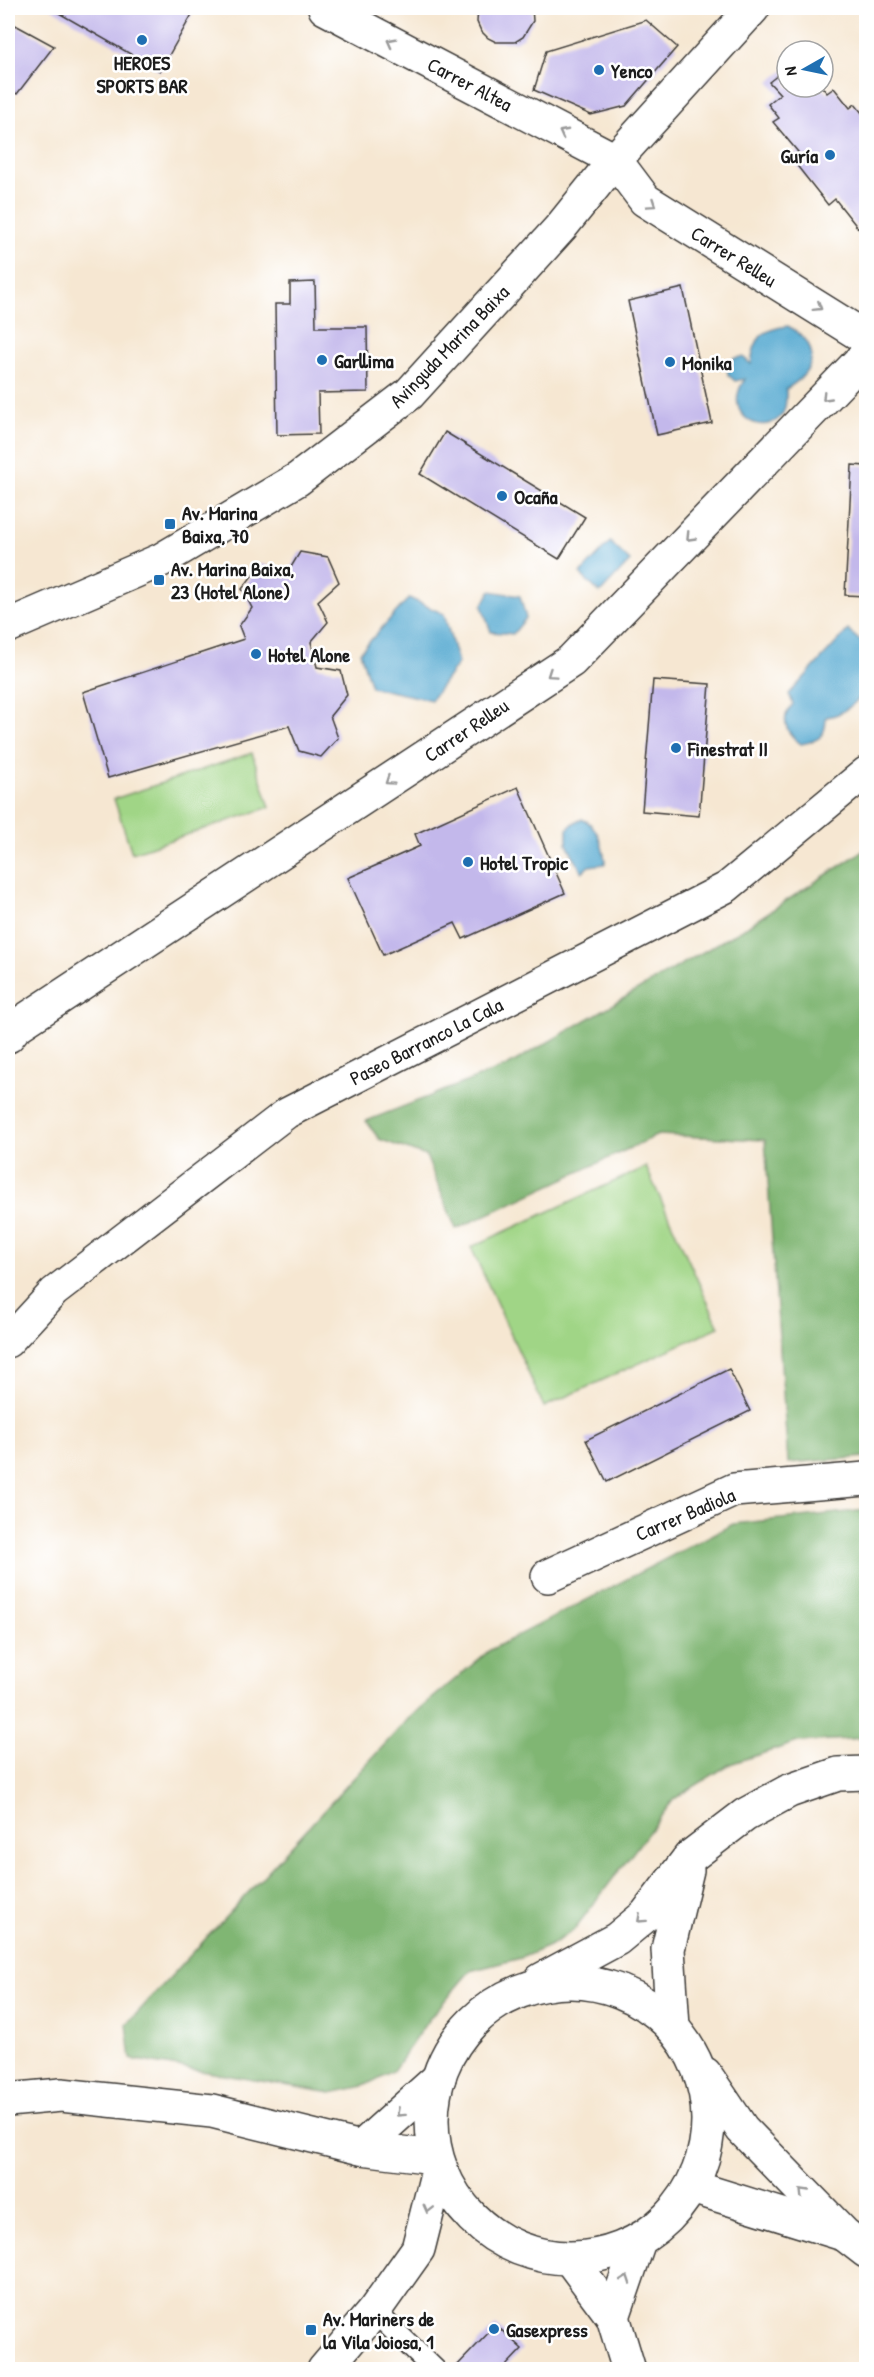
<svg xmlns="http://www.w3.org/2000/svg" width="874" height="2377" font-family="'Patrick Hand',sans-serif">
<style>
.green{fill:#a0d586;stroke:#5e7851;stroke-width:1.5}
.forest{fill:#80b673;stroke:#4e6948;stroke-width:1.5}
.water{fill:#54a9d0;stroke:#386276;stroke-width:1.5}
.building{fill:#c3b8eb}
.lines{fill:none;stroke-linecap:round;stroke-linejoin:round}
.service-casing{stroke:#3d3a37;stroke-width:24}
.pedestrian-casing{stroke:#3d3a37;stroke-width:33}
.minor-casing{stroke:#3d3a37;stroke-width:36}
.service{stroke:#fff;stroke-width:21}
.pedestrian{stroke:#fff;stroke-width:30}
.minor{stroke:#fff;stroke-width:33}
.oneway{stroke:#999}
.poi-dot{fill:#1f6fb2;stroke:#fff;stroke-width:2}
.labels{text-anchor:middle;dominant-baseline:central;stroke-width:5;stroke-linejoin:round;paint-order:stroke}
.poi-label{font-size:20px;font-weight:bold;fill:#1c1c1c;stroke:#fff;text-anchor:start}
.street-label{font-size:20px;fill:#1c1c1c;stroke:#fff}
</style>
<rect width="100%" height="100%" fill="#fff"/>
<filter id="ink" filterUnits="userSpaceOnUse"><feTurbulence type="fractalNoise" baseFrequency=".0167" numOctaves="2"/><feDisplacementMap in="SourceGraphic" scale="12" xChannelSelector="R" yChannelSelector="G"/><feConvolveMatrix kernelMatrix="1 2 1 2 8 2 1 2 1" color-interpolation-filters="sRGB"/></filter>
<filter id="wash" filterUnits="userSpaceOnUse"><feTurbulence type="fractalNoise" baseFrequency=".008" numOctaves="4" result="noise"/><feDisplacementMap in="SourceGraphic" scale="24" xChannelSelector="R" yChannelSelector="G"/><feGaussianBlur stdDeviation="1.35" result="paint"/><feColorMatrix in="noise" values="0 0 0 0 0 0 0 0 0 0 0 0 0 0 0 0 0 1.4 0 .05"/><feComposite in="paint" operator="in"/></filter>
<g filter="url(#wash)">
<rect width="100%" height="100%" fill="#f6e7d2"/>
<g class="green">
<polygon points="252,753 270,807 132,853 114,799"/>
<polygon points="646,1167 719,1327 544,1407 471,1247"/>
</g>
<g class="forest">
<polygon points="866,849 866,1457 788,1463 765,1140 658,1135 456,1229 426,1156 379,1139 366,1121 507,1066 746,927"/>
<polygon points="866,1510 866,1738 798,1742 730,1764 674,1799 573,1931 549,1946 521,1958 470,1971 429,2019 393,2071 364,2086 331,2093 131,2059 127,2024 409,1718 490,1650 733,1524"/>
</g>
<g class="water">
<path d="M 788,326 C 822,345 817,371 786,389 C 786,396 787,406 783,413 C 767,440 719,416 745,379 L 735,381 L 728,375 L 727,365 L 734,358 L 743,357 L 751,364 C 754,338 762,329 788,326 Z"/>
<polygon points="610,542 630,561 600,593 580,574"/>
<polygon points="490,591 520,596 526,618 513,634 491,632 482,606"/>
<polygon points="409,598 444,614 458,663 431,700 371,687 360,652"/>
<path d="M 848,630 L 866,646 C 867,658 869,674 866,685 C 862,701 841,716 826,717 C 826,736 820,741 801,744 C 786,733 779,719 793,704 L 789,694 Z"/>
<path d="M 582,819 C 598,825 602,844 605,860 L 605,864 L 589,866 L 582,872 L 567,844 L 567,829 L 574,823 Z"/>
</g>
<g id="blocks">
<g class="building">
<polygon points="50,8 193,8 195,9 160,71"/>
<polygon points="478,8 532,8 533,21 523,37 515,42 496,42 488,38 481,31 477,22"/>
<polygon points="646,20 677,47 626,106 591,115 534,90 546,51"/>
<polygon points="8,21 54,46 17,94 8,88"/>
<polygon points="786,69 787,87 822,87 827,93 834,88 850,108 855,104 866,118 866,238 835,199 828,205 791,158 798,152 773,122 779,118 768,104 780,94 769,82"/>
<polygon points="315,282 316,327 367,327 368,392 318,393 319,434 277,435 275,304 290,304 290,283"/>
<polygon points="683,288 712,423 657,435 628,301"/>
<polygon points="445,432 585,517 559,559 420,474"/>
<polygon points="852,465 866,466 866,596 845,595"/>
<polygon points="300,552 328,557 339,582 318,601 328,622 311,642 317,667 341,671 347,695 330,716 338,738 321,757 299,751 289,726 108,778 83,692 244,639 239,626 252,608 242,589 261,564 288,572"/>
<polygon points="653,680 710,684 699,816 642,811"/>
<polygon points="518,787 565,893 463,939 455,923 383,955 348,878 420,846 415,834"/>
<polygon points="729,1369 750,1411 607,1482 586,1440"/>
<polygon points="496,2325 522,2349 503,2369 453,2370"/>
</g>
</g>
</g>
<g filter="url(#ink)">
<use href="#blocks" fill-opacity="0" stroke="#3d3a37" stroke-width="1.5"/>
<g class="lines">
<g class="service-casing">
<polyline id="service" points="374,2311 435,2370"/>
</g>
<g class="pedestrian-casing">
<polyline id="pedestrian" points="8,1342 54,1292 287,1113 727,887 866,772"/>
</g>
<g class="minor-casing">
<g id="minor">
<polyline points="325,8 615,160 645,200 866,338"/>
<polyline points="8,626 161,560 298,479 409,394 561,227 615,160 753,8"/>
<polyline points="8,1036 15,1027 571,661 866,355"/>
<polyline points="548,1576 734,1490 866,1479"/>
<polyline points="541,1980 617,1939 646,1915 690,1857 745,1815 789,1791 838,1774 866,1773"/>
<circle cx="570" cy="2120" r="138"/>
<polyline points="673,2027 668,1949 687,1870"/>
<polyline points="705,2074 742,2129 844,2234 866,2251"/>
<polyline points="8,2100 61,2095 212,2111 361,2148 434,2157"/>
<polyline points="361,2148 439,2078"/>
<polyline points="692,2187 840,2233"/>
<polyline points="570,2259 613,2317 629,2370"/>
<polyline points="613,2317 639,2241"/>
<polyline points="324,2370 374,2311 418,2249 438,2170"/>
</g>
</g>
<use href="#service" class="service"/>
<use href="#pedestrian" class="pedestrian"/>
<use href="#minor" class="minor"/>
</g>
<defs><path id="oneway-chevron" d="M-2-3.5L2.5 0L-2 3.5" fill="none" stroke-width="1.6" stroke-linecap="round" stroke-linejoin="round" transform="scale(1.5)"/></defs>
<g class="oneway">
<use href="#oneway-chevron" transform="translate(391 42) rotate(-152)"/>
<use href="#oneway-chevron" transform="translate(563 133) rotate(-152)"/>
<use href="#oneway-chevron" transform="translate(652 204) rotate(34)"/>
<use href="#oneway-chevron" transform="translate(818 307) rotate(32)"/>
<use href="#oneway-chevron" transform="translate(826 397) rotate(134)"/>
<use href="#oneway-chevron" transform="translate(690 537) rotate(134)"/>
<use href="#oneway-chevron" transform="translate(551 674) rotate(146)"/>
<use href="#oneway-chevron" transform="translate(389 781) rotate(146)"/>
<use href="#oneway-chevron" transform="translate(641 1919) rotate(138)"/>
<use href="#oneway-chevron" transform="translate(400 2113) rotate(138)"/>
<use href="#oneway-chevron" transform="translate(803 2192) rotate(-134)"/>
<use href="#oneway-chevron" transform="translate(428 2209) rotate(104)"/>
<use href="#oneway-chevron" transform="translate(626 2279) rotate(-71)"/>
</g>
</g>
<g class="poi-dot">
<circle cx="142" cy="40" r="6"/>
<circle cx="599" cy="70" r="6"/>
<circle cx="830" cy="155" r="6"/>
<circle cx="322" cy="360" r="6"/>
<circle cx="670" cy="362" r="6"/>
<circle cx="502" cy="496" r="6"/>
<rect x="164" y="518" width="12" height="12" rx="3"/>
<rect x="153" y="574" width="12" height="12" rx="3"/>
<circle cx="256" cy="654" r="6"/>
<circle cx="676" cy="748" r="6"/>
<circle cx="468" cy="862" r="6"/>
<circle cx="494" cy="2329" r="6"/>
<rect x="305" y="2324" width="12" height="12" rx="3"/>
</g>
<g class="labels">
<g class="poi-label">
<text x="142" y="62" text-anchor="middle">HEROES<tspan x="142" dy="23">SPORTS BAR</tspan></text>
<text x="611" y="70">Yenco</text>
<text x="818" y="155" text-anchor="end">Guría</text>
<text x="334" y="360">Garllima</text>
<text x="682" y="362">Monika</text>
<text x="514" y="496">Ocaña</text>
<text x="182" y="512">Av. Marina<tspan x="182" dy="23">Baixa, 70</tspan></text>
<text x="171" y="568">Av. Marina Baixa,<tspan x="171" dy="23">23 (Hotel Alone)</tspan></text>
<text x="268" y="654">Hotel Alone</text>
<text x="688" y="748">Finestrat II</text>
<text x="480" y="862">Hotel Tropic</text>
<text x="323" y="2318">Av. Mariners de<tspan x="323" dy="23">la Vila Joiosa, 1</tspan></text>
<text x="506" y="2329">Gasexpress</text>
</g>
<g class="street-label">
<text transform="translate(470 84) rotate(28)">Carrer Altea</text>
<text transform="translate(734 256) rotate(32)">Carrer Relleu</text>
<text transform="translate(449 346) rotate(-46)">Avinguda Marina Baixa</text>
<text transform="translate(466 730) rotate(-34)">Carrer Relleu</text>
<text transform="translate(426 1041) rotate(-27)">Paseo Barranco La Cala</text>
<text transform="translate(685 1514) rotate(-23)">Carrer Badiola</text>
</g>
</g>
<rect width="874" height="2377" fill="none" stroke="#fff" stroke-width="30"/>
<g transform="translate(805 69) rotate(261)"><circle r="28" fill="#ffffff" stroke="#a4a4a4" stroke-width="1.5"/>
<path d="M0-4.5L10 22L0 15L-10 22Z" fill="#1f6fb2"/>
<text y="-9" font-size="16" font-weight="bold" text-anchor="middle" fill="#1c1c1c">N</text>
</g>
</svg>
